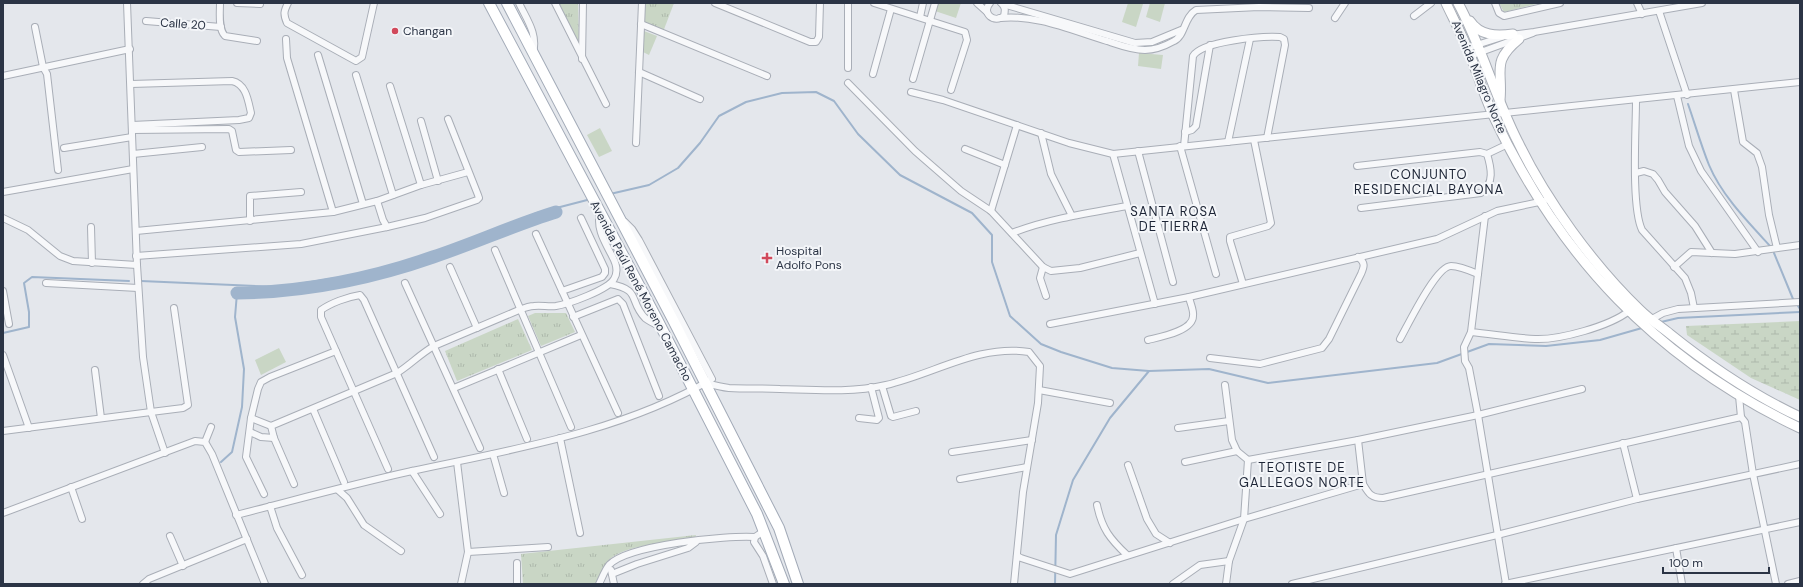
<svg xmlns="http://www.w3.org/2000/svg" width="1803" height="587" font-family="'DM Sans',sans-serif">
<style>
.green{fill:#c9d6c5}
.wetland{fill:url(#wetland-marsh)}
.park{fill:url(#park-tufts)}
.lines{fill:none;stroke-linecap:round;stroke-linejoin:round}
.stream{stroke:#9fb4cc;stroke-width:2}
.river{stroke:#9fb4cc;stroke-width:13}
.street-casing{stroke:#a9aeb7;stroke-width:8}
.secondary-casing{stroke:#a9aeb7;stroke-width:11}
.primary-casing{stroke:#a3abb8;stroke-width:12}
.street{stroke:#f7f8fa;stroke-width:6}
.secondary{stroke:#fff;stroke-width:9}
.primary{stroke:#fff;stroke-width:10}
.poi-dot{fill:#d1495b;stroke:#f4f6f9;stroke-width:1.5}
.labels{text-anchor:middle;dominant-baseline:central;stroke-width:4;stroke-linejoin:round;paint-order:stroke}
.street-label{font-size:12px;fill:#2b3445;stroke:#f4f6f9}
.poi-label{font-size:12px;fill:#2b3445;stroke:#f4f6f9;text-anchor:start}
.neighbourhood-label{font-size:13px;letter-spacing:1px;fill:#1d2536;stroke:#f4f6f9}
</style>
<defs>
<pattern id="wetland-marsh" width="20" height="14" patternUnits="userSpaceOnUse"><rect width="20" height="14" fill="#c9d6c5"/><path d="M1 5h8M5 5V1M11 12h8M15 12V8" fill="none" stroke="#adb8ab"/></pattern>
<pattern id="park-tufts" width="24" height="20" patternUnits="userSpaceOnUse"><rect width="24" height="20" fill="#c9d6c5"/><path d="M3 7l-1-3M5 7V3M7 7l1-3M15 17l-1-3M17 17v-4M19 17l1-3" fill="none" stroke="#adb8ab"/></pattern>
</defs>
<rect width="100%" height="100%" fill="#e4e7ec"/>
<g class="green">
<polygon points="937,3 961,3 956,18 935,11"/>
<polygon points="1128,3 1143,4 1136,27 1122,22"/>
<polygon points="1150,3 1165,3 1160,22 1146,17"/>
<polygon points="644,31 657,36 649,55 643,52"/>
<polygon points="1139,53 1163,55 1161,69 1138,66"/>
<polygon points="600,128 612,151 599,157 587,135"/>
<polygon points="279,348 286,362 261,375 255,360"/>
</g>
<polygon class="wetland" points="1800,321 1800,400 1751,378 1687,335 1686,326"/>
<g class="park">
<polygon points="558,3 578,3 579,46"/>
<polygon points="642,3 674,3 663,32 641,23"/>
<polygon points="1499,3 1536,3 1536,4 1504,12"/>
<polygon points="535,313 566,313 575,332 541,346 528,316"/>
<polygon points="518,319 532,350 457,381 445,351"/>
<path d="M 696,535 L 695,539 C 674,541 620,545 607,562 C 602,568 599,577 595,584 L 523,584 L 521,554 Z"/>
</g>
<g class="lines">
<g class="stream">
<path d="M 1688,104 C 1695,124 1701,145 1709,165 C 1722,196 1748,222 1771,247"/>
<polyline points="610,194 649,185 678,168 700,143 719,116 746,102 782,93 816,92 834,101 858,134 900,175 972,213 992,235 992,262 1010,316 1041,344 1061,352 1112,368 1149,371 1209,369 1268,383 1437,363 1489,344 1546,346 1600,340 1642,328"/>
<polyline points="1774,253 1793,299"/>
<polyline points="141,281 279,287 368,273 434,253 537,213 591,199"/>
<polyline points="1798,306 1800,309"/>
<polyline points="1661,322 1678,318 1800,312"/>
<polyline points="3,333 29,327 29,312 24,283 32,277 129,281"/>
<polyline points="221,462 232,452 242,407 244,369 235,317 237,293"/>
<polyline points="1055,584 1056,535 1073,480 1110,418 1149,371"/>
</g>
<path class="river" d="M 237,293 C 304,292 370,279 433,257 C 475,243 514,225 556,212"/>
<g class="street-casing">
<g id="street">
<polyline points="127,3 137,265 143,357 151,412 165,453"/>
<path d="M 220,3 C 220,13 218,29 225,36 L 257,41"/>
<polyline points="237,3 260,4"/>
<path d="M 288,3 C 284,11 283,14 287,23 L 356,61 L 362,57 L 374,3"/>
<path d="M 519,3 C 527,20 538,34 533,53"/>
<polyline points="555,3 606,104"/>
<polyline points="715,3 810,42 816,42 819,37 820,3"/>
<polyline points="874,3 965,32 967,40 951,90"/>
<polyline points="977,3 987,12"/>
<path d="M 990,3 C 981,13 994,24 1004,16 C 1005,11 1006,7 1001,3"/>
<polyline points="1495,3 1499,13 1504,16 1560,3"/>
<polyline points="1637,3 1642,14"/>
<polyline points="1003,4 1135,43 1152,42 1181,30"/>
<polyline points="1659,11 1687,95"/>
<polyline points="1414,16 1431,3"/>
<polyline points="920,17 923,3"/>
<path d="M 1000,18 C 1036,14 1073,31 1107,41 C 1119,45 1132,50 1145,50 C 1155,50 1165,46 1174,41 C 1185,36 1184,17 1196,10 L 1259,7 L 1309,8"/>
<polyline points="1335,18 1345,3"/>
<polyline points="146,21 221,27"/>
<polyline points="641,24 767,76"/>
<polyline points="35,27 43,67 47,74 58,170"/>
<polyline points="1511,35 1534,32 1702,3"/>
<polyline points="286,39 287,58 333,212"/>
<polyline points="1467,48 1502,37"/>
<polyline points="318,55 363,204"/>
<polyline points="1470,56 1533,33"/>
<polyline points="582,59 583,3"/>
<polyline points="848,68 848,3"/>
<polyline points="639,72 700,99"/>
<polyline points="873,74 891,9"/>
<polyline points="356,75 393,195"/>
<polyline points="3,76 130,49"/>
<polyline points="913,79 935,3"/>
<polyline points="848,83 915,151 961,191 991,211 1043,267 1051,271 1080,268 1140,253"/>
<path d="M 131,84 L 232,81 C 246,84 248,100 251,113 L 249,118 L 239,120 L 132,125"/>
<polyline points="390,86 421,185"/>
<polyline points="1734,90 1743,142 1757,153 1762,167 1769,215 1777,248"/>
<polyline points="911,92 943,100 1069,143 1113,154 1800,82"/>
<polyline points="1677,96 1689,146 1701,171 1758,252"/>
<path d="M 1636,100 C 1636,129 1631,207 1642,230 L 1685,278 L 1691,293 L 1694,308"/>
<polyline points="421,121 438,181"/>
<polyline points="132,130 229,129 232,131 236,150 239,152 291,150"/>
<polyline points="1185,132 1192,130 1196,126 1210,45"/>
<polyline points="1041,133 1051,174 1072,216"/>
<polyline points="1228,142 1250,39"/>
<polyline points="636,143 642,3"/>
<polyline points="1180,146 1216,274"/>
<path d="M 1184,146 L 1193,56 C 1202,41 1262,36 1280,37 L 1284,39 L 1285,45 L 1267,138"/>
<polyline points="64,148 132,137"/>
<polyline points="965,149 1005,165"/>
<polyline points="1138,151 1173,282"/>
<polyline points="133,154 202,147"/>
<polyline points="1113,154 1155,304"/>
<polyline points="1357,166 1480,152 1487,154 1508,144"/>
<polyline points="1636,173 1644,171 1653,174 1658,180 1665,192 1695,226 1712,253"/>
<polyline points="3,192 133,169"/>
<polyline points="377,201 383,220 387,227"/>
<path d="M 1361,208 L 1481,193 C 1495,184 1491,167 1487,154"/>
<polyline points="991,211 1017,125"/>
<path d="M 1485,216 L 1471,332 C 1492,334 1514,338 1535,339 C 1560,340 1610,326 1629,311"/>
<polyline points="3,218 28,230 60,256 73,261 137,265"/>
<polyline points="250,221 250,196 301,192"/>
<polyline points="91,227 92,263"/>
<polyline points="136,231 333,212 377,201 421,185 468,172"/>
<path d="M 1012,233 C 1048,219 1088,213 1127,206"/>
<polyline points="536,234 618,413"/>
<polyline points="495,250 571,427"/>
<polyline points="136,256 301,244 387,227 425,218 477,200 479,198 478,195 448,119"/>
<polyline points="450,267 477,328"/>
<polyline points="1043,267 1040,278 1046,296"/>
<polyline points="1674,267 1691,252 1735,254 1800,245"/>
<polyline points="46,283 138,288"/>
<polyline points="405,283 480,448"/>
<path d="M 610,284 C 642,290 628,300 645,318 C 649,321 655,324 659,326"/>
<polyline points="1243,284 1230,241 1230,237 1268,226 1271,223 1254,140"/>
<polyline points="3,291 9,324"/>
<polyline points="562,291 602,277 605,273 605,269 581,218"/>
<polyline points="573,317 618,299 623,304 659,396"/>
<polyline points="1652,319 1663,313 1678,309 1800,302"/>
<polyline points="1050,324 1189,297 1437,239 1497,211 1544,201"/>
<polyline points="1471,332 1464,347 1465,361 1469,368 1478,415 1506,584"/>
<path d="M 1400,339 C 1408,325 1436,266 1451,266 C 1459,266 1471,271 1478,274"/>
<path d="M 1148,340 C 1160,337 1193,331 1193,316 C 1194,310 1190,303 1189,297"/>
<polyline points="3,355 29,428"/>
<path d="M 1210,358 L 1260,364 L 1322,348 L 1329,339 L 1361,274 C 1364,267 1366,263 1358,257"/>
<polyline points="498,369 527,439"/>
<polyline points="95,370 101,418"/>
<path d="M 705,383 C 713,385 721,387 729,388 C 746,389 763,388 780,389 C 815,390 852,393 886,385 C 934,374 979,344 1029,352 L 1040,366 L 1038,403 L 1023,492 L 1014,584"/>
<polyline points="1225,385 1232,440 1237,451 1248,460"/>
<polyline points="882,386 891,416 893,417 916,411"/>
<polyline points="454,388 581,335"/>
<polyline points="1039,390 1110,403"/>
<polyline points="1739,396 1741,417 1745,422 1753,474 1776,584"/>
<polyline points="313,409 344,482"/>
<path d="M 251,418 L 271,426 L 397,373 C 410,365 420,354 434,346 L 519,310 C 524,308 529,306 534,306 C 541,305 549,307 556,306 C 568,304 608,290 614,279 C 619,271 616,263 612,256 C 605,242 596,229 600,213"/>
<polyline points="859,418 877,420 879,418 871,387"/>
<polyline points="271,426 274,438 294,484"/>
<polyline points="1178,428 1229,421"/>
<polyline points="3,431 151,412 183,408 188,405 174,308"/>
<polyline points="250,432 261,437 274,438"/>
<polyline points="560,438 580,533"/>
<polyline points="1358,440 1363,484"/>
<polyline points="205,442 211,427"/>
<polyline points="1623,443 1637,499"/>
<polyline points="952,452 1032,440"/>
<polyline points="493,454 504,493"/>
<polyline points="1248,460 1358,440 1478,415 1582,389"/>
<polyline points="457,462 468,552 461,584"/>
<polyline points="1185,462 1237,451"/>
<polyline points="1128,465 1147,519 1156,534 1170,543"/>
<path d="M 388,469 L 321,317 L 321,310 C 331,303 347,297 360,295 L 364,300 L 434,457"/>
<polyline points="412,471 440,514"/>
<polyline points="960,479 1027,467"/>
<polyline points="71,487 82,519"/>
<polyline points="338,490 347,498 364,525 401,551"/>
<polyline points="264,494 246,457 251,418 258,389 261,382 270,377 336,351"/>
<path d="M 1097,505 C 1102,529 1110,539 1127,555"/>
<polyline points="270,506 277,528 302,575"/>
<polyline points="3,513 195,441 205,442 212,454 265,584"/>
<path d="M 236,515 C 295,500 353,484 412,471 C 514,449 621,432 712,379 L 639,240 L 632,229 L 625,222"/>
<polyline points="764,531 755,537 754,542 763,556 773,584"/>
<polyline points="170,536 183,566"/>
<polyline points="1676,548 1682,584"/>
<polyline points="468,552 548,547"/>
<path d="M 1017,556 L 1021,558 L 1070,574 L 1244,519 L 1363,484 C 1369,494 1371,498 1383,498 L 1741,417"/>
<polyline points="517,563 517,584"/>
<polyline points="611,570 614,584"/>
<polyline points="612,574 637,564 688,548 696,542"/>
<polyline points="143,584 149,579 247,539"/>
<path d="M 599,584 C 602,578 605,570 609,565 C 627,545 727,535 755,537"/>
<polyline points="1173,584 1200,565 1229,561"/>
<polyline points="1226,584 1229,561 1244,519 1248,460"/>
<polyline points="1292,584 1497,535 1637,499 1800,464"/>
<polyline points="1505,584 1800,522"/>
<polyline points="1788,584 1800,581"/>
</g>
</g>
<g class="secondary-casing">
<g id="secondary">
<path d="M 1446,3 C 1454,20 1463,37 1470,55 C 1478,75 1484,95 1493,115 C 1560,258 1657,360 1800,428"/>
<path d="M 1458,3 C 1482,47 1495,97 1518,142 C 1546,200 1593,265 1640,310 C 1649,319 1660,326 1670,334 C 1711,367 1753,395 1800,417"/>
<path d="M 1470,21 C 1480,36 1496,36 1513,34"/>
<path d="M 1500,100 C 1503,70 1491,62 1519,39"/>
</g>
</g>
<g class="primary-casing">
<g id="primary">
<polyline points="489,3 657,319 757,514 784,584"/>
<polyline points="507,3 674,322 779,528 798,584"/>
</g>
</g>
<use href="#street" class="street"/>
<use href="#secondary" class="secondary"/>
<use href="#primary" class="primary"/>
</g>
<g class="poi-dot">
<circle cx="395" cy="31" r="4"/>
<path d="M765 252h4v4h4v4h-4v4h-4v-4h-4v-4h4z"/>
</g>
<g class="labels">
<g class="street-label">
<text transform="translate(183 24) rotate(4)">Calle 20</text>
<text transform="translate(1479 77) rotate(67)">Avenida Milagro Norte</text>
<text transform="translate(641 291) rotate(62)">Avenida Paúl René Moreno Camacho</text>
</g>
<g class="poi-label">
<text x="403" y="31">Changan</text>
<text x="776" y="251">Hospital<tspan x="776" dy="14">Adolfo Pons</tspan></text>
</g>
<g class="neighbourhood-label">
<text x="1429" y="174">CONJUNTO<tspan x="1429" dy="15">RESIDENCIAL BAYONA</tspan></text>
<text x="1174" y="211">SANTA ROSA<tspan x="1174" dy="15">DE TIERRA</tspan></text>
<text x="1302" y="467">TEOTISTE DE<tspan x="1302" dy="15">GALLEGOS NORTE</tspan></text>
</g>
</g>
<rect width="1803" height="587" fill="none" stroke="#2b3445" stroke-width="8"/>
<path d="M1663 567v6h106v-6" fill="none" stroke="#2b3445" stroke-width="2"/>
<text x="1669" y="567" font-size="12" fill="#2b3445" stroke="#f4f6f9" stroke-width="3" paint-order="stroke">100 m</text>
</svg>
